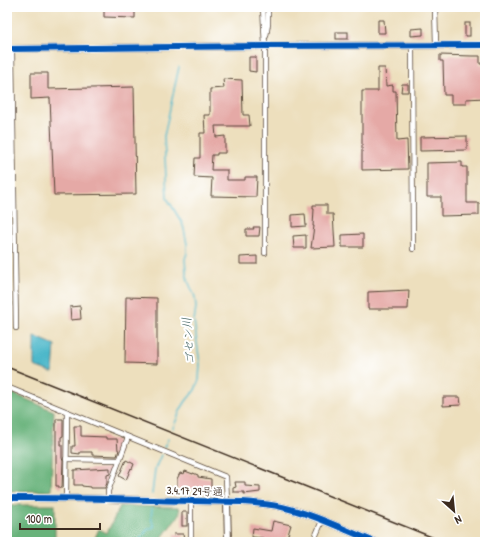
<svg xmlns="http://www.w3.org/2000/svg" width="492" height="549" font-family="'Patrick Hand','Klee One',sans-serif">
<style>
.forest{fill:#68b27a;stroke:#526e4c}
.water{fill:#4db8ca;stroke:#447174}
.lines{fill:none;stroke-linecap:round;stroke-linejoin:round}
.stream{stroke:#4db8ca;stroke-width:1.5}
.building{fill:#e5a9a6}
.street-casing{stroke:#564536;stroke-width:6}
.secondary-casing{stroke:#564536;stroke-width:8}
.street{stroke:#fff;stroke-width:4.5}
.secondary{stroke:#fff;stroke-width:6}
.rail{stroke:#3b2a1e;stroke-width:1.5}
.cycleway-casing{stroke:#fff;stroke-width:8}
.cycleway{stroke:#0057b8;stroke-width:6}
.labels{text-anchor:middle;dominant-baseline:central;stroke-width:4;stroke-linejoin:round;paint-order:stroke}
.street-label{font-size:11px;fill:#3b2a1e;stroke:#fff}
.water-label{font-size:12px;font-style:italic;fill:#426363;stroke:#fff}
</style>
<rect width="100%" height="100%" fill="#fff"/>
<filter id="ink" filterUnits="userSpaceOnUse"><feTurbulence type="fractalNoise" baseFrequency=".025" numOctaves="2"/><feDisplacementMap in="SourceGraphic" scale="8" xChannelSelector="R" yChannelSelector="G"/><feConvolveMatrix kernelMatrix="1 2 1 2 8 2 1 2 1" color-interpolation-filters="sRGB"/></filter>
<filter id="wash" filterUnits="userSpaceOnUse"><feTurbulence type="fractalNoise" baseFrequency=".012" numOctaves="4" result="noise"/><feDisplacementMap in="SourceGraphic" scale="16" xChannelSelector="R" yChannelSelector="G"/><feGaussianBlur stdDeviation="0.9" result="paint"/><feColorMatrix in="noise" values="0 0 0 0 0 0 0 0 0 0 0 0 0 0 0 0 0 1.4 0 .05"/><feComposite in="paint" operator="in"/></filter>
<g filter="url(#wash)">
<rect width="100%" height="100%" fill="#eddfbd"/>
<g class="forest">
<polygon points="7,391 54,411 51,491 7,491"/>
<rect x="7" y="505" width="48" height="37"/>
<polygon points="120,506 179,507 180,513 161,539 162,542 93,542 99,529 107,533"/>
</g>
<polygon class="water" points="34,336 55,345 53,373 34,366"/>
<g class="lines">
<g class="stream">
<polyline points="173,428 181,409 186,401 195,390 199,380 200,364 194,321 196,307 195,297 188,281 186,272 185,259 187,253 187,244 184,229 182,223 167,198 164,136 179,67"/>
<polyline points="164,447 168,439"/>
<polyline points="152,494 155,469 161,455"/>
<polyline points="139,542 147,530 154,527 151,518 152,508"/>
</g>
</g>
<g id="blocks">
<g class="building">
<polygon points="104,7 135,7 135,18 104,17"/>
<polygon points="378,20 384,20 385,33 378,33"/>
<rect x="465" y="23" width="5" height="13"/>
<polygon points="423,28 423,35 411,36 411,29"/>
<rect x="336" y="32" width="12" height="7"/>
<polygon points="440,55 472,56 480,56 480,64 485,64 485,98 466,99 466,104 451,104 451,95 444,95 443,61 440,61"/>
<polygon points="249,57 256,57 256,72 249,71"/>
<polygon points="378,68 385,68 386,86 393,85 393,91 396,91 397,141 407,140 408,169 362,170 362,91 378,91"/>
<polygon points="31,73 48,73 48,89 134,87 136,194 54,195 50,98 31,99"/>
<polygon points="223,79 242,80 243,115 249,115 250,126 215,126 216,137 225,136 225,153 217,153 217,155 212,155 211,170 227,170 227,180 245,180 245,177 257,177 256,197 211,196 212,178 194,177 195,158 200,158 200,133 205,133 204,115 210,115 210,89 224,88"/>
<polygon points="402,84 408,84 408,92 401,92"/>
<polygon points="467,136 467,150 420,151 420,137"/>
<polygon points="462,162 462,167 467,167 467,203 479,203 479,215 441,216 441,197 427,197 427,163"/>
<polygon points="313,205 327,205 327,214 333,214 335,247 311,248 314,226 313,226 314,209 313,209"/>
<polygon points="305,214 306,226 292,227 292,215"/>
<polygon points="253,227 260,227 259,236 246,236 246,229 254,229"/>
<polygon points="363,234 363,247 342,247 342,235"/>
<polygon points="306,235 306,248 294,248 293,236"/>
<polygon points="257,256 257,264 240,264 240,257"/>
<polygon points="409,290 408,309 368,309 368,292"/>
<polygon points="126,297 157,298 157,364 125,363"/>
<polygon points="80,306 81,319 71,320 70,307"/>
<polygon points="443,397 460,397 461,405 443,406"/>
<polygon points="56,419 63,419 63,436 61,437 61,445 62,445 62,458 63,461 62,488 59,488 59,486 56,486"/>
<polygon points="74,426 81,426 81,436 106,437 106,439 117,439 118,450 119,450 117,456 92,455 92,452 80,452 80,454 72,453 72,446 75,446"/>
<polygon points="126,460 134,464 132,469 131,468 126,480 119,476"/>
<polygon points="110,468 110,474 107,475 107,483 105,488 90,488 90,487 82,486 82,485 74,485 74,470"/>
<polygon points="185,471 193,474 193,473 198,475 198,477 211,479 211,494 207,494 207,492 200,492 200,489 177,489 177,479 180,473 184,474"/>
<polygon points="235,482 245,482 245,486 260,487 260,492 244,494 244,492 233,492 233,488 236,487"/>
<rect x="182" y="512" width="5" height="14"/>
<polygon points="273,521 291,525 287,538 297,541 297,542 276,542 267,541 267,542 262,541 263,538 252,537 253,528 271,531"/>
<polygon points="174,534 183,534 184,541 175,541"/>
</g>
</g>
</g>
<g filter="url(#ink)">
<use href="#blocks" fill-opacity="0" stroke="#564536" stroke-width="1"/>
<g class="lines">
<g class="street-casing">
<g id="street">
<polyline points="263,7 265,46 265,253"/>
<polyline points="435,7 436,45"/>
<polyline points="266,36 268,24 268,7"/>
<polyline points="412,45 413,249"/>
<polyline points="12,49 16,328"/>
<polyline points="7,209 14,209"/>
<polyline points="7,387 226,477 227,502"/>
<polyline points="66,459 119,460"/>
<polyline points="66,498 67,412"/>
<polyline points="108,498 108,491 128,437"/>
<polyline points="191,501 191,542"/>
<polyline points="313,542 322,521"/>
</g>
</g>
<g class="secondary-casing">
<g id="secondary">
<polyline points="7,49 265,46 485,45"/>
<path d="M 7,498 C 85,497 163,501 242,502 C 255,503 268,504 282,507 C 313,514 345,530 375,542"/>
<polyline points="227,502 228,542"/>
</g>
</g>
<use href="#street" class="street"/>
<use href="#secondary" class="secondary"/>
<polyline class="rail" points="7,367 444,542"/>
<g class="cycleway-casing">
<g id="cycleway">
<polyline points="7,49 265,46 485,45"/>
<path d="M 7,498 C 85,497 163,501 242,502 C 255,503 268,504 282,507 C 313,514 345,530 375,542"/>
</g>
</g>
<use href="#cycleway" class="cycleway"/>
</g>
</g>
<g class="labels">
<g class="street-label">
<text transform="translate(195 491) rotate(2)">3.4.17 29号通</text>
</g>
<g class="water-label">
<text transform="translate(188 341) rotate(-95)">ゴセン川</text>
</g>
</g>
<rect width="492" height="549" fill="none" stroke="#fff" stroke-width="24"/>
<g transform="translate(454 511) rotate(153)" stroke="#ffffff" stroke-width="3" paint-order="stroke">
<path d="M0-3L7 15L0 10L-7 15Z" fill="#3b2a1e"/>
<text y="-6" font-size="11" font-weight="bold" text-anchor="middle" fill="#3b2a1e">N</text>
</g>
<path d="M20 523v6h80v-6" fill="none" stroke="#3b2a1e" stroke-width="2"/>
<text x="26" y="523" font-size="12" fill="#3b2a1e" stroke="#ffffff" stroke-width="3" paint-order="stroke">100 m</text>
</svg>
